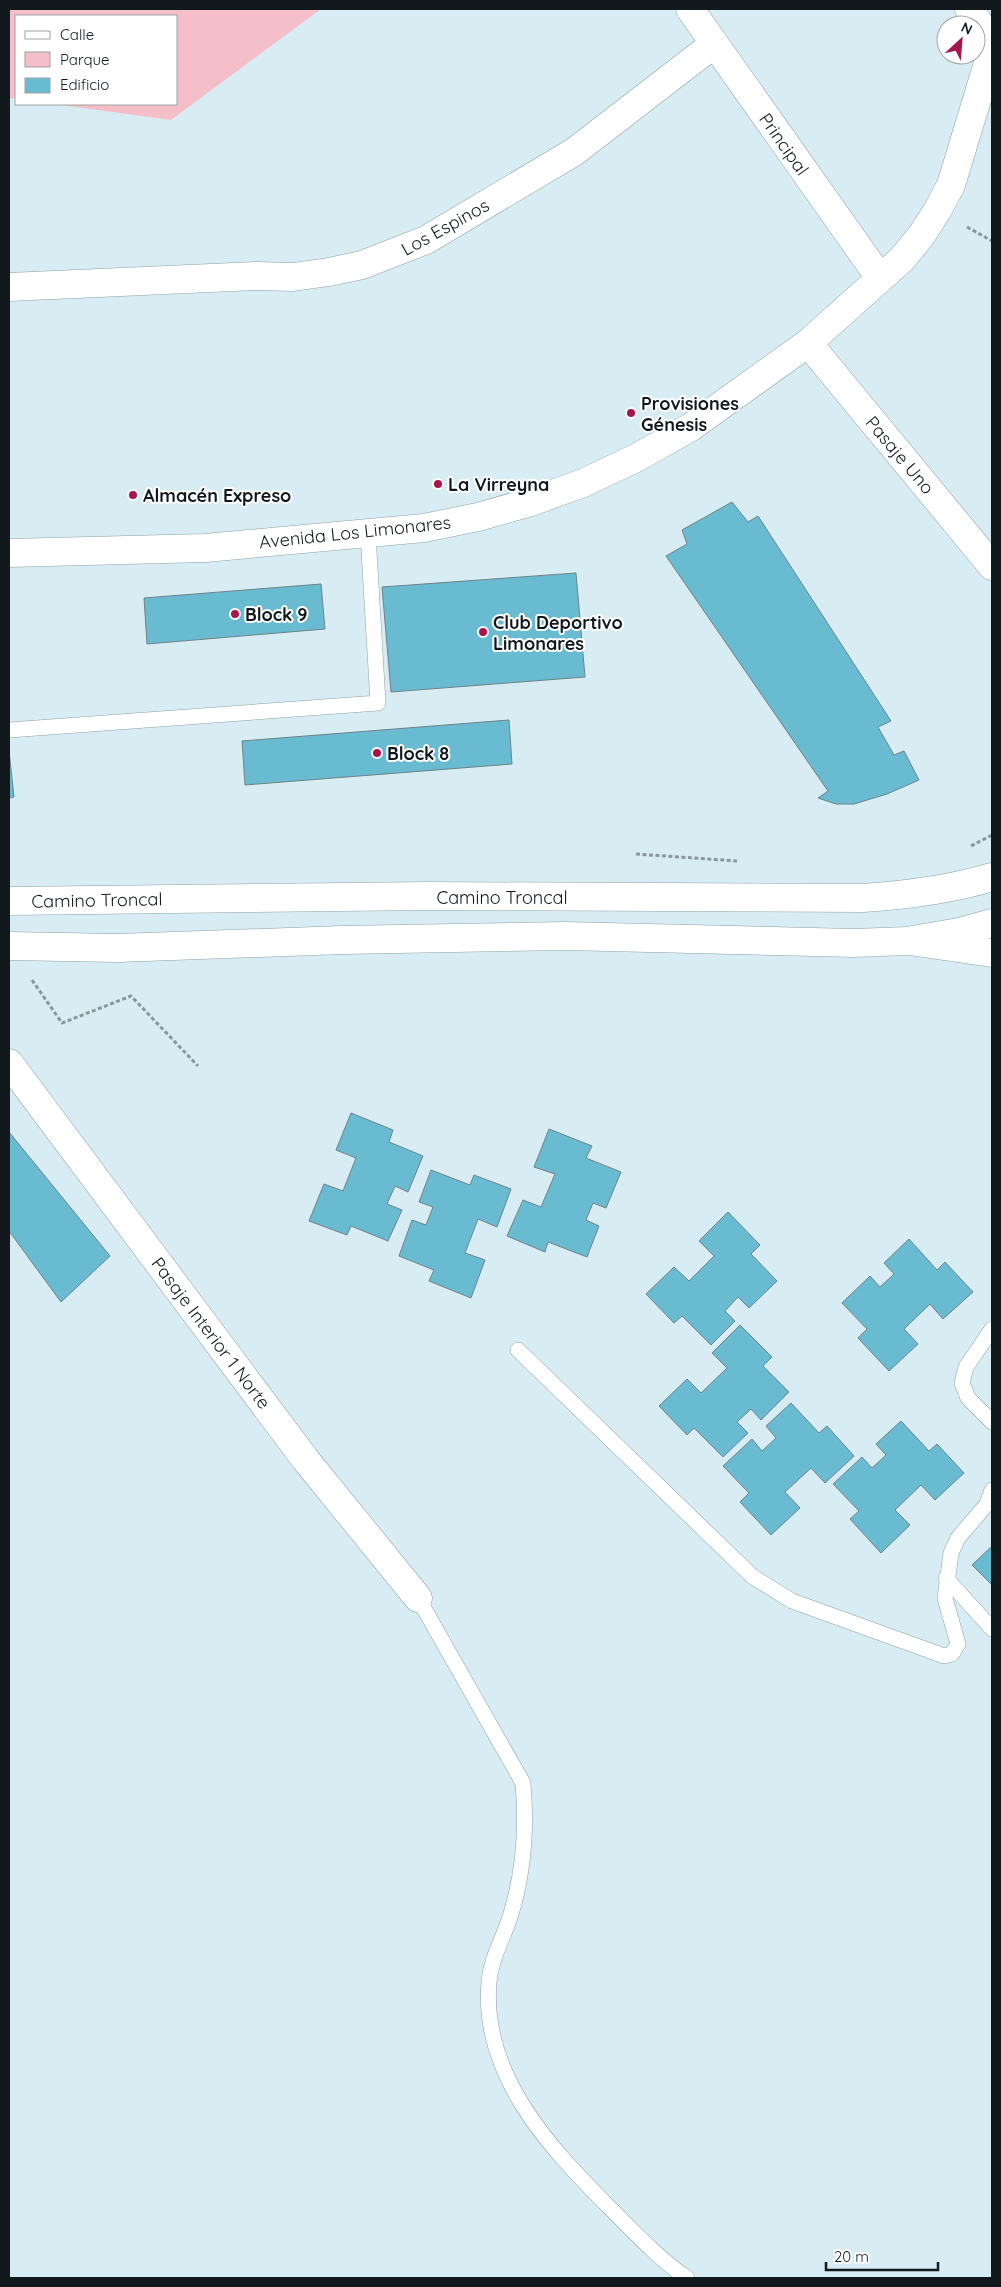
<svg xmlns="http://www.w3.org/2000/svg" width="1001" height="2287" font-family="Quicksand,sans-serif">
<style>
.green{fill:#f5bfc9}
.building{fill:#69bbd2;stroke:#6e8288}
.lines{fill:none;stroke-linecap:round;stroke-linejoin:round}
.service-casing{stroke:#8ca1a7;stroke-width:16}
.minor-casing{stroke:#8ca1a7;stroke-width:29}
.primary-casing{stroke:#8ca1a7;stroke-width:29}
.path{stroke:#88989d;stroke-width:3;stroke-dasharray:4 2.5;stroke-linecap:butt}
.service{stroke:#fff;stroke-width:15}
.minor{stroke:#fff;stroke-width:28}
.primary{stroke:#fff;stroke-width:28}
.poi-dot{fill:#a7144e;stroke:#fff;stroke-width:2}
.labels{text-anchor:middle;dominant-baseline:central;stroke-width:4;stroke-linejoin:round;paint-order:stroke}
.street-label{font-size:18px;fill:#12191c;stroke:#fff}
.poi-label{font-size:18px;font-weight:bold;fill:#12191c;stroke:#fff;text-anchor:start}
</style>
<rect width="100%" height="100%" fill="#d7edf3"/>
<polygon class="green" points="9,9 321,9 171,120 53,104 176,104 176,16 16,16 16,99 9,98"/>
<g class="building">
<polygon points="732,502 748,522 758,516 891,721 878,727 894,755 904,751 919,780 887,794 854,804 836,804 818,798 828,791 666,556 687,544 682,530"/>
<polygon points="576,573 585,677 391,692 382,587"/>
<polygon points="321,584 325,629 147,644 144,598"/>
<polygon points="509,720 512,764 245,785 242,741"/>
<polygon points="9,751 14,797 9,798"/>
<polygon points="351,1113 393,1130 389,1142 423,1156 408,1192 395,1186 387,1204 402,1210 388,1241 351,1226 347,1235 309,1221 324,1184 343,1191 356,1158 336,1150"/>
<polygon points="549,1129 592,1146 586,1158 621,1172 606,1208 593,1203 586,1220 599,1226 587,1257 548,1242 545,1252 507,1236 523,1200 541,1207 555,1174 534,1167"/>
<polygon points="9,1132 110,1256 61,1302 9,1231"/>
<polygon points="431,1170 470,1185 474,1175 511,1189 497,1227 478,1219 465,1253 485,1260 471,1298 429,1281 434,1270 399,1256 412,1220 426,1225 433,1207 419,1202"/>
<polygon points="728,1212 760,1245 751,1254 777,1281 749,1308 738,1297 725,1311 735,1321 711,1345 682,1316 674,1323 646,1294 674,1267 689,1281 714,1256 699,1241"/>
<polygon points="909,1239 937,1270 945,1262 973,1292 943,1319 930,1304 904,1329 918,1344 889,1371 858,1338 867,1329 842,1303 870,1276 880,1287 894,1274 884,1263"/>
<polygon points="740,1325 772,1357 763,1366 789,1392 761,1420 751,1409 737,1422 748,1433 723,1457 694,1428 687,1435 659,1406 687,1379 701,1393 727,1368 712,1353"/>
<polygon points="791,1403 819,1433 827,1426 854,1456 825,1483 811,1468 785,1492 800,1508 771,1535 740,1502 749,1493 723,1466 752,1439 762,1451 776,1438 766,1426"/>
<polygon points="901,1421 929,1451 937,1444 964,1473 935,1500 921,1485 895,1510 910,1525 881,1553 850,1519 859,1511 833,1484 862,1457 872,1468 886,1455 876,1444"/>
<polygon points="992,1546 992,1585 972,1565"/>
</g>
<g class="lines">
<g class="service-casing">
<g id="service">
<polyline points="9,730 378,703 368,534"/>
<polyline points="992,1329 966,1367 962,1383 968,1398 992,1422"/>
<polyline points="518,1350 753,1577 792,1601 936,1653 944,1656 952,1654 958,1644 945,1598 951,1553 958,1538 987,1504 992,1490"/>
<polyline points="946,1578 992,1629"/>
<path d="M 418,1598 L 523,1783 C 527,1829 524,1873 510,1917 C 503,1939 491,1958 489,1982 C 481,2074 548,2146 609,2207 C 634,2232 658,2258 687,2278"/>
</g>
</g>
<g class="minor-casing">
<g id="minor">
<polyline points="690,9 880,278"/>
<polyline points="969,9 992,42"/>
<polyline points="9,287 256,276 293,277 329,272 362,265 426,240 574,152 714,44"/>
<polyline points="808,343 992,566"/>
<polyline points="9,553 205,548 424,528 478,517 531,502 583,483 638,457 691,427 808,343 902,259 921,236 937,211 951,185 992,50"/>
<polyline points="916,942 992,953"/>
<polyline points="9,1063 305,1459 418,1598"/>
</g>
</g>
<g class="primary-casing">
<g id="primary">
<path d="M 9,901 L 428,896 L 863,898 C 908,895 949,890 992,877"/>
<polyline points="9,946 118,948 342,940 565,936 854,943 907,941 959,932 992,923"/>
</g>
</g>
<g class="path">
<polyline points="967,227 992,241"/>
<polyline points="971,846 992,835"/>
<polyline points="636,854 737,861"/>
<polyline points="32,980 62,1023 131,996 198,1066"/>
</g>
<use href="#service" class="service"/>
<use href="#minor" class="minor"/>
<use href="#primary" class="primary"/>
</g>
<g class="poi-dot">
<circle cx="631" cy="413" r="5"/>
<circle cx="438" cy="484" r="5"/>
<circle cx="133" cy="495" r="5"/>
<circle cx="235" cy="614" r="5"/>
<circle cx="483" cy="632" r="5"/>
<circle cx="377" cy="753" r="5"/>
</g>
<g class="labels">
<g class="street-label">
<text transform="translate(784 144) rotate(55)">Principal</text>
<text transform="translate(445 227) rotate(-29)">Los Espinos</text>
<text transform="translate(900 455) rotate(50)">Pasaje Uno</text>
<text transform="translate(355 532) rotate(-6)">Avenida Los Limonares</text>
<text x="502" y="897">Camino Troncal</text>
<text transform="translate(97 900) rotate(-1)">Camino Troncal</text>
<text transform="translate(211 1333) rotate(53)">Pasaje Interior 1 Norte</text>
</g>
<g class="poi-label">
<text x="641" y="403">Provisiones<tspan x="641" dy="21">Génesis</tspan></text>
<text x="448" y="484">La Virreyna</text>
<text x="143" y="495">Almacén Expreso</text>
<text x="245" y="614">Block 9</text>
<text x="493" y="622">Club Deportivo<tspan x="493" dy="21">Limonares</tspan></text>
<text x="387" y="753">Block 8</text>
</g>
</g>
<rect width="1001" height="2287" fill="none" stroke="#12191c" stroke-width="20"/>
<rect x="15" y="15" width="162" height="90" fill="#ffffff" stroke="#a0a3a4"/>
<rect x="25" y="31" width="25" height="8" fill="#ffffff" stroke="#a0a3a4"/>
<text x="60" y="40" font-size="15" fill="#12191c">Calle</text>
<rect x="25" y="52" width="25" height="15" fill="#f5bfc9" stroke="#a0a3a4"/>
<text x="60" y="65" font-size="15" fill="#12191c">Parque</text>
<rect x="25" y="78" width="25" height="15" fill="#69bbd2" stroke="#a0a3a4"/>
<text x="60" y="90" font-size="15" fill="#12191c">Edificio</text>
<g transform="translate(961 40) rotate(26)"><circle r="24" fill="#ffffff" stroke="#a0a3a4"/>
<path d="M0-4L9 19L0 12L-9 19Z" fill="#a7144e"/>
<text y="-8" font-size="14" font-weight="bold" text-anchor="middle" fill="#12191c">N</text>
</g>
<path d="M826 2262v8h112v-8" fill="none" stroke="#12191c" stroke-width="2.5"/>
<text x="834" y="2262" font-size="15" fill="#12191c" stroke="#ffffff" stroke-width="4" paint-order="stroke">20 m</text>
</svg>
